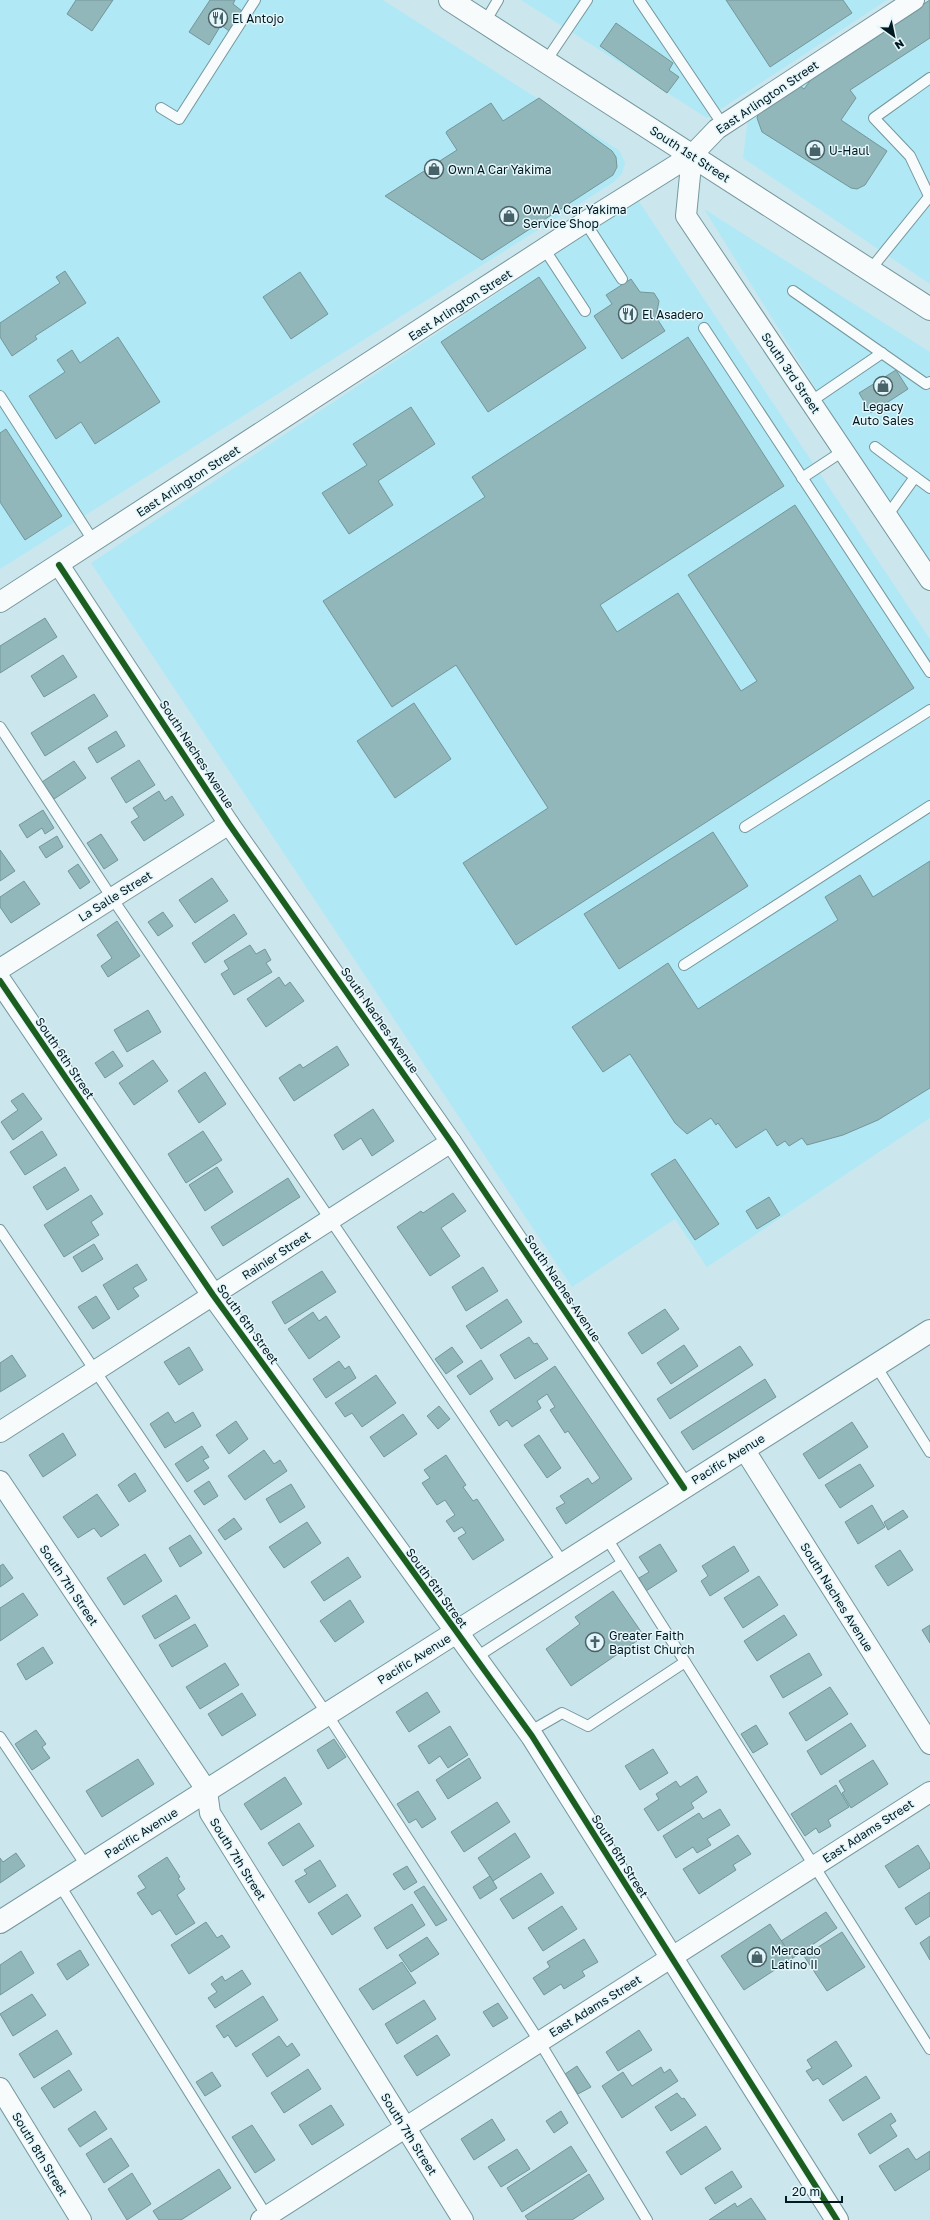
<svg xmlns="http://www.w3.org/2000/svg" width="930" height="2220" font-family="'Golos Text',sans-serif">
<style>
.built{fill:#b0e8f5}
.building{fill:#91b7ba;stroke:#729799}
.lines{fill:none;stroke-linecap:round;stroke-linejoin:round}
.lane-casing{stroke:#74979d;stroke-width:12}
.street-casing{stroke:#74979d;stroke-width:22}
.secondary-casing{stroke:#74979d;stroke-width:24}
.lane{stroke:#f7fbfc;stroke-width:10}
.street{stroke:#f7fbfc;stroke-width:20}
.secondary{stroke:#f7fbfc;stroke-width:22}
.cycleway-casing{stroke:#e5f6fa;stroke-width:8}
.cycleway{stroke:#1b5e20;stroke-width:6}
.labels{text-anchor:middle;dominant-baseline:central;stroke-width:3;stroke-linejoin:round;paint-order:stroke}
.poi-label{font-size:12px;fill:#001a21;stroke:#e5f6fa;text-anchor:start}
.street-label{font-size:12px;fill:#001a21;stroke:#e5f6fa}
</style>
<rect width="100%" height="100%" fill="#cbe7ed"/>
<g class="built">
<polygon points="0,0 383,0 620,151 625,163 622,174 614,182 0,569"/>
<polygon points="521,0 887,0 707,118"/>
<polygon points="930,0 930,284 743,158 748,118"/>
<polygon points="638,200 930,639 930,1118 707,1267 675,1219 572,1287 91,563"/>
<polygon points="704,209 930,352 930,563 851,445"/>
</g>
<g class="building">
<polygon points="76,0 113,0 92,31 67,14"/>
<polygon points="210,0 235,0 233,4 242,11 229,31 221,25 209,45 189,32"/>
<polygon points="726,0 843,0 852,13 770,67"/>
<polygon points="930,0 930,38 850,90 856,98 841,120 887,151 865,185 857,189 851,188 762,132 757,118 759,112 799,85 804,89 818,70"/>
<polygon points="616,23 673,63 669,70 679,77 667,93 600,46"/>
<polygon points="539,98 612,151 616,157 617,167 613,175 482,260 385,196 457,150 446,133 447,131 491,103 503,121"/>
<polygon points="65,271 86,303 35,336 37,339 12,356 0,337 0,323 60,283 56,277"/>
<polygon points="300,272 328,314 291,339 263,297"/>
<polygon points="539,277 586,348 488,412 441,342"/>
<polygon points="631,279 640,292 654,293 659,301 656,317 665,331 622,359 594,316 612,304 606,295"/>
<polygon points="118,337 160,402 95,444 81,422 56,439 29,396 65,372 57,360 72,350 80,363"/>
<polygon points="688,337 784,486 600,605 617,632 678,593 741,691 757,681 688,575 795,505 914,688 516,945 463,863 548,808 456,665 392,707 323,601 485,497 472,477"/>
<polygon points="896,370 908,389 871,413 859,393"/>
<polygon points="411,407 435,444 378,481 393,505 349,534 322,493 367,465 353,444"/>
<polygon points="6,429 62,516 25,540 0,502 0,433"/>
<polygon points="45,618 57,637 0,673 0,646"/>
<polygon points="63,655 77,677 44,697 31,676"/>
<polygon points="94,694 108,716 45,756 31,733"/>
<polygon points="414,703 451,759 395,798 357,741"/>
<polygon points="116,731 125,746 97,763 88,748"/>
<polygon points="139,760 155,785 126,803 111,778"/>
<polygon points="74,761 86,778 54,799 42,782"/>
<polygon points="159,791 165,801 172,796 184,815 144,841 131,822 139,817 133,808"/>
<polygon points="43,810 54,828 45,834 42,828 27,838 19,825"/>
<polygon points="713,832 748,886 619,969 584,914"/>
<polygon points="101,834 118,860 104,869 87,843"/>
<polygon points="57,836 63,847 46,858 39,847"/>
<polygon points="0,850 15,871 0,881"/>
<polygon points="930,861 930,1088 878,1120 843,1135 807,1145 802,1138 789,1146 785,1141 777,1146 766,1129 736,1148 718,1123 716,1125 711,1118 687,1134 675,1123 630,1054 603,1072 572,1027 668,963 698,1009 838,920 825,897 860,875 873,897"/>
<polygon points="78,864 90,882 80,889 68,871"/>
<polygon points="212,878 228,901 195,923 179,900"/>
<polygon points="24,881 40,904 11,923 0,907 0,897"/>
<polygon points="163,912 173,926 158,936 148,922"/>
<polygon points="234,914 247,934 205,963 192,943"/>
<polygon points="117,921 140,956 108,977 101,966 112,958 97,935"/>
<polygon points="250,945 256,954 265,949 271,960 266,963 272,972 234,995 221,974 229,969 224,961"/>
<polygon points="279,977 285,986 290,982 304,1001 266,1027 247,999"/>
<polygon points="148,1010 161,1032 127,1052 114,1030"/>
<polygon points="337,1046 349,1065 294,1101 279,1078 300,1064 303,1068"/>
<polygon points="113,1051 123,1066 105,1078 95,1063"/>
<polygon points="153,1060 168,1081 134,1105 119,1083"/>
<polygon points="205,1072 226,1104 199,1123 178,1091"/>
<polygon points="23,1093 42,1119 13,1140 1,1122 18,1110 11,1101"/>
<polygon points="373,1109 394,1141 372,1156 361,1138 343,1150 334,1135"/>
<polygon points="42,1131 57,1155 25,1175 10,1152"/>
<polygon points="203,1131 222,1160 186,1183 168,1154"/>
<polygon points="675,1159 719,1224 695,1240 651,1174"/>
<polygon points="65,1167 79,1190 47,1210 33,1187"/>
<polygon points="217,1167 233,1192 205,1211 189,1185"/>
<polygon points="288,1178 300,1197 223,1246 211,1227"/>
<polygon points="453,1193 466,1211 441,1228 460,1256 430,1276 397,1227 421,1211 423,1213"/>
<polygon points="91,1195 103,1214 91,1222 99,1235 64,1257 44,1225"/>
<polygon points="769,1197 780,1215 757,1229 746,1211"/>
<polygon points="94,1244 103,1259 82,1272 73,1257"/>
<polygon points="137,1264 147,1280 133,1288 139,1296 118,1310 103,1285"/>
<polygon points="483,1267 498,1291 466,1311 452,1287"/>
<polygon points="322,1271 336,1292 285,1324 272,1302"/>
<polygon points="96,1296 110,1318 93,1329 78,1307"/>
<polygon points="507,1299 522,1322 481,1349 466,1326"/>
<polygon points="665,1309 679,1329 642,1354 628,1333"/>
<polygon points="313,1312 319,1321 326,1316 340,1337 309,1359 288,1329"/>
<polygon points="529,1337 534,1344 537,1343 548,1359 515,1379 500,1355"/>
<polygon points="684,1345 698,1366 671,1384 657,1363"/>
<polygon points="740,1346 753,1365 670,1419 657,1399"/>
<polygon points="189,1347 203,1370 179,1385 164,1362"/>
<polygon points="452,1347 463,1362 446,1374 435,1359"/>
<polygon points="12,1355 26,1376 0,1392 0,1363"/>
<polygon points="481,1360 493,1379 470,1395 457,1376"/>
<polygon points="339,1361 345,1369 349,1366 356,1378 326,1398 313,1379"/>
<polygon points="555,1366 632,1479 566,1524 556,1508 565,1503 560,1496 588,1478 592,1484 600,1478 568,1431 565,1433 550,1410 555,1407 547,1394 537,1401 541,1408 512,1427 507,1420 499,1426 490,1411"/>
<polygon points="376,1375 396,1403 362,1427 352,1413 345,1417 335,1403"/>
<polygon points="765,1379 776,1397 693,1450 681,1432"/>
<polygon points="439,1406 450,1419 438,1429 427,1416"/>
<polygon points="168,1412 175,1423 193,1412 201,1426 165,1448 150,1424"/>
<polygon points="403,1414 417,1434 384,1457 370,1437"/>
<polygon points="236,1421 248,1439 229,1454 216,1435"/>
<polygon points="852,1422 868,1447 819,1479 803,1454"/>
<polygon points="63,1433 76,1455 43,1477 29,1455"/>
<polygon points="539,1435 561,1468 547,1478 524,1445"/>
<polygon points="202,1446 209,1457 203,1460 209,1468 187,1482 175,1464"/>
<polygon points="264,1450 274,1464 280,1460 287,1471 245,1500 228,1476"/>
<polygon points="446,1455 466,1485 463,1487 473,1501 477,1499 504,1540 473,1560 458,1538 466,1533 462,1527 454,1532 446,1521 455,1515 445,1500 437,1505 422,1483 430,1478 424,1470"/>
<polygon points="860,1464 874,1486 840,1508 825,1485"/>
<polygon points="135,1473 146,1491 129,1502 118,1485"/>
<polygon points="209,1481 218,1496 204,1505 194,1491"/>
<polygon points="291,1484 305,1507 280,1523 266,1499"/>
<polygon points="97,1494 119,1525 101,1537 94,1528 78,1538 63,1517"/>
<polygon points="872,1505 885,1527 858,1544 845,1522"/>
<polygon points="903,1510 908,1517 888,1530 884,1522"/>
<polygon points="234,1518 242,1529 225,1540 218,1530"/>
<polygon points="307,1522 321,1543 284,1568 269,1547"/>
<polygon points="190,1535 202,1553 180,1567 169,1548"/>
<polygon points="660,1544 677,1571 646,1591 639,1578 649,1572 639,1557"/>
<polygon points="734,1546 749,1571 710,1596 701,1581 708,1576 702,1566"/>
<polygon points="900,1550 913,1570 888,1586 875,1566"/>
<polygon points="145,1554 162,1581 124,1605 107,1578"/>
<polygon points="348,1557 361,1577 324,1601 311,1582"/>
<polygon points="3,1564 13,1578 0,1587 0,1566"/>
<polygon points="759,1576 778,1605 743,1628 724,1598"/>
<polygon points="613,1591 644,1636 571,1686 546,1649 580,1624 575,1617"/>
<polygon points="23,1593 38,1615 0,1641 0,1608"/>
<polygon points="176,1595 190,1618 155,1639 142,1616"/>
<polygon points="350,1600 364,1622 335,1642 320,1621"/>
<polygon points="784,1615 797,1635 757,1661 744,1641"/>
<polygon points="195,1624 208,1646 172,1667 159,1645"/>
<polygon points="930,1625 930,1643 922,1630"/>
<polygon points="43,1647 53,1663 26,1680 17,1664"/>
<polygon points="809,1653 822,1675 783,1698 770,1676"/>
<polygon points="225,1663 239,1685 200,1709 186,1687"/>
<polygon points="830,1687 848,1714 806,1741 789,1713"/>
<polygon points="427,1692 440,1712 409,1732 396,1712"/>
<polygon points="242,1693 256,1715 222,1736 208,1714"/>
<polygon points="851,1723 866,1746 821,1775 807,1751"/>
<polygon points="756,1725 768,1744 753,1753 741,1734"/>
<polygon points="450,1726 468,1755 448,1768 440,1756 429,1764 418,1746"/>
<polygon points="36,1730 46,1744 42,1747 50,1758 32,1770 15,1744"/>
<polygon points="334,1739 346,1757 328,1769 317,1750"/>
<polygon points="653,1749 668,1773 640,1790 625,1766"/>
<polygon points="469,1758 481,1778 448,1799 436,1780"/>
<polygon points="138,1759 154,1784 102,1817 86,1791"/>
<polygon points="873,1760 888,1784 851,1808 842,1793 845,1791 839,1781"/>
<polygon points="697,1776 707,1792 691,1803 694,1808 658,1831 644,1809 659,1799 656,1794 676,1781 680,1787"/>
<polygon points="285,1777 302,1804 261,1830 244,1804"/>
<polygon points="836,1785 849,1807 828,1820 831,1826 819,1833 816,1828 805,1836 791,1814"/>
<polygon points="418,1791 436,1819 422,1828 416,1819 409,1823 397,1804"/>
<polygon points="497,1802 510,1822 464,1852 451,1832"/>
<polygon points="720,1809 730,1825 707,1839 711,1845 697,1853 693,1847 676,1858 663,1836 699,1813 703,1819"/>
<polygon points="299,1823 314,1846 283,1866 268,1843"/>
<polygon points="515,1833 530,1857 493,1881 478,1858"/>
<polygon points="738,1835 751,1854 733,1865 736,1870 699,1894 683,1869"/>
<polygon points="918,1845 930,1864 930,1868 899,1888 885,1866"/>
<polygon points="16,1853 25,1866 0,1883 0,1858 3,1862"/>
<polygon points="167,1857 180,1877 178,1878 185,1889 177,1895 195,1923 176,1935 160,1910 152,1915 137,1893 146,1888 138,1876"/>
<polygon points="320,1860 336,1886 309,1903 295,1881 307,1874 304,1870"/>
<polygon points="407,1866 417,1882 404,1890 393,1874"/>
<polygon points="541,1873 554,1893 513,1919 500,1899"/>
<polygon points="490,1876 497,1888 480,1899 473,1887"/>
<polygon points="424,1886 447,1920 436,1926 414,1892"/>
<polygon points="930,1892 930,1916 916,1925 905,1908"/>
<polygon points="347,1894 361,1916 332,1935 318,1913"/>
<polygon points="412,1904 425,1925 387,1949 374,1928"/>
<polygon points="562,1906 577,1929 543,1951 528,1928"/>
<polygon points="826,1912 837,1928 793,1958 781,1941"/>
<polygon points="206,1922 217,1938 222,1935 230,1947 189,1974 171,1945"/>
<polygon points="770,1924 793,1958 744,1990 721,1956"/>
<polygon points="842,1932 865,1967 827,1991 804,1956"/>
<polygon points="930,1936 930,1960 920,1943"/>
<polygon points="427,1937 439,1954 411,1972 399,1955"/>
<polygon points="584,1939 598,1962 582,1971 585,1976 564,1989 561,1984 544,1995 533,1978 550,1967 547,1962"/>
<polygon points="80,1950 89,1965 67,1980 57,1964"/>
<polygon points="21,1951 34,1973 0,1995 0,1965"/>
<polygon points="402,1962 416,1983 373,2010 359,1989"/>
<polygon points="242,1970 251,1984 215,2008 208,1998 217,1992 211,1984 222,1976 225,1981"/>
<polygon points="32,1994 46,2015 13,2036 0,2014"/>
<polygon points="263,1996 278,2020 236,2047 228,2035 224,2038 216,2026"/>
<polygon points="424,2000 436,2019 397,2044 385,2024"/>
<polygon points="498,2003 508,2018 493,2027 483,2012"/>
<polygon points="57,2030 72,2054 34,2078 19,2054"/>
<polygon points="639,2030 652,2050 618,2071 606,2052"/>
<polygon points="437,2035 450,2055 417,2076 404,2056"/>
<polygon points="279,2036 287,2047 292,2043 300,2055 267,2077 252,2054"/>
<polygon points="836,2041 852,2066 823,2085 818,2078 813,2081 806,2071 812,2068 807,2060"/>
<polygon points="577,2066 591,2087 578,2094 565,2074"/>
<polygon points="661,2067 664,2073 670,2069 678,2081 622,2118 602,2086 623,2072 632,2086"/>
<polygon points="308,2069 321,2089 284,2113 271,2093"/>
<polygon points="69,2070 82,2090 54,2108 41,2088"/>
<polygon points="212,2072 221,2086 205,2096 196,2082"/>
<polygon points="866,2076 880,2098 843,2121 829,2100"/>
<polygon points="677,2093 682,2099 684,2098 696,2115 671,2131 655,2107"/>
<polygon points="331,2105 344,2125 312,2145 299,2125"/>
<polygon points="95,2111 107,2129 80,2147 68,2129"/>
<polygon points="561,2111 568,2123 554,2133 546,2121"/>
<polygon points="891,2113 896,2121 890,2125 897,2136 870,2154 858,2134"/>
<polygon points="492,2119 505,2140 474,2160 461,2139"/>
<polygon points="252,2125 275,2160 255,2173 232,2137"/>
<polygon points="706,2126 721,2149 681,2175 666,2152"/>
<polygon points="111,2138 129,2166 104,2183 86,2154"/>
<polygon points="571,2146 587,2171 522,2212 507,2188"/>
<polygon points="908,2148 916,2160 930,2151 930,2169 895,2191 879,2166"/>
<polygon points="517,2149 530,2169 501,2187 488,2167"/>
<polygon points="219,2169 231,2188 181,2220 159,2220 153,2211"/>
<polygon points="732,2171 742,2187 715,2204 705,2188"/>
<polygon points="132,2173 151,2204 127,2220 108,2189"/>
<polygon points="589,2174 604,2199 572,2220 528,2220 525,2216"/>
<polygon points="751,2198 766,2220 709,2220 735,2203 737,2207"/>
</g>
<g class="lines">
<g class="lane-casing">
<g id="lane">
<polyline points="639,0 723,125"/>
<polyline points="485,22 498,0"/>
<polyline points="546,61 587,0"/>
<polyline points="930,78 874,118 910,156 930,198"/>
<polyline points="161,108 179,119 255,0"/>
<polyline points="585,222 622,279"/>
<polyline points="545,250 585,311"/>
<polyline points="870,270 929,197"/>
<polyline points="793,291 926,384 930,382"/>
<polyline points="704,328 930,672"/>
<polyline points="0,396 94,542"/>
<polyline points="810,402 882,353"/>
<polyline points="875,447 915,477"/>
<polyline points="802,478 843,451"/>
<polyline points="887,516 915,477 930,488"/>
<polyline points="0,727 112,898 564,1564"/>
<polyline points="745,827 930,710"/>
<polyline points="684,965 930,806"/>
<polyline points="0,1230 327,1714 539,2041 647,2220"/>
<polyline points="876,1366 930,1452"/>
<polyline points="606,1537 930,2049"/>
<polyline points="475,1658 622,1563"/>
<polyline points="529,1732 562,1713 588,1726 685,1662"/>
<polyline points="0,1737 87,1867"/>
<polyline points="59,1884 268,2218"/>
</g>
</g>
<g class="street-casing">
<g id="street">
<polyline points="692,155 686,216 930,580"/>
<polyline points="59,565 229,824 451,1142 684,1488"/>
<polyline points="0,602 585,222 692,155 717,129 914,0"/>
<polyline points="0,969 229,824"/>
<polyline points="0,1432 451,1142"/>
<polyline points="744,1449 930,1744"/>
<polyline points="0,1481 207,1791 210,1813 463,2220"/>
<polyline points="0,2088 81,2220"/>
<polyline points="261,2220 930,1792"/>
</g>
</g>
<g class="secondary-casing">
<g id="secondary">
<polyline points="450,0 930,309"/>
<polyline points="0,981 213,1295 532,1736 837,2220"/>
<polyline points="0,1922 930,1331"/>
</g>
</g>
<use href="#lane" class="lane"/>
<use href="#street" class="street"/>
<use href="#secondary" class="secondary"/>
<g class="cycleway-casing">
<g id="cycleway">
<polyline points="59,565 229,824 451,1142 684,1488"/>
<polyline points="0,981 213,1295 532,1736 837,2220"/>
</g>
</g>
<use href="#cycleway" class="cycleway"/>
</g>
<defs>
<g id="restaurant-ring" transform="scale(1)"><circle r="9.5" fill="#e5f6fa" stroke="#476268" stroke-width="1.5"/><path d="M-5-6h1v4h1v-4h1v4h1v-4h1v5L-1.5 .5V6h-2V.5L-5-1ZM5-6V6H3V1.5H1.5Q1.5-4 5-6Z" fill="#476268"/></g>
<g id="shop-ring" transform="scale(1)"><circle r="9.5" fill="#e5f6fa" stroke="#476268" stroke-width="1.5"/><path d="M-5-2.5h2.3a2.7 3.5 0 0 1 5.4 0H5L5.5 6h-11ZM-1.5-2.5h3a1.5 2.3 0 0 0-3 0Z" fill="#476268"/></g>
<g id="church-ring" transform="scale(1)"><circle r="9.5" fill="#e5f6fa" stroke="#476268" stroke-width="1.5"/><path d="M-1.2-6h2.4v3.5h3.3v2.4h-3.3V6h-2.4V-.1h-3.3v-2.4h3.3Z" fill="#476268"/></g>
</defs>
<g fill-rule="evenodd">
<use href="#restaurant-ring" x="218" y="18"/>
<use href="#shop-ring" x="815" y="150"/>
<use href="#shop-ring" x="434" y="169"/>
<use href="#shop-ring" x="509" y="216"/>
<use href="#restaurant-ring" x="628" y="314"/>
<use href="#shop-ring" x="883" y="386"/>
<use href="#church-ring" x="595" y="1642"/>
<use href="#shop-ring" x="757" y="1957"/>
</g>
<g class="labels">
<g class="poi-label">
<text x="232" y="18">El Antojo</text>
<text x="829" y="150">U-Haul</text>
<text x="448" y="169">Own A Car Yakima</text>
<text x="523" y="209">Own A Car Yakima<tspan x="523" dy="14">Service Shop</tspan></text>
<text x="642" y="314">El Asadero</text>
<text x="883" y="406" text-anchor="middle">Legacy<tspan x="883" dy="14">Auto Sales</tspan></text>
<text x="609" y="1635">Greater Faith<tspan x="609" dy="14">Baptist Church</tspan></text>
<text x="771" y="1950">Mercado<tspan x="771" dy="14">Latino II</tspan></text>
</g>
<g class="street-label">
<text transform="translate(767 97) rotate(-34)">East Arlington Street</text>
<text transform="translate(690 154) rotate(33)">South 1st Street</text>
<text transform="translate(460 305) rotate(-33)">East Arlington Street</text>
<text transform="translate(791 373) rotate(56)">South 3rd Street</text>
<text transform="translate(188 481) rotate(-33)">East Arlington Street</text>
<text transform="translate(197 754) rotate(57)">South Naches Avenue</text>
<text transform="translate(115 896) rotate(-32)">La Salle Street</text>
<text transform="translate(380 1020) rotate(55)">South Naches Avenue</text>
<text transform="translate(65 1058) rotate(56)">South 6th Street</text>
<text transform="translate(276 1255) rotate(-33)">Rainier Street</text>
<text transform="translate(563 1288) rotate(56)">South Naches Avenue</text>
<text transform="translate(248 1324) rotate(54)">South 6th Street</text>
<text transform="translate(728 1459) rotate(-32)">Pacific Avenue</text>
<text transform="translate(69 1585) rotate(56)">South 7th Street</text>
<text transform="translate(437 1588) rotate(54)">South 6th Street</text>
<text transform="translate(837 1597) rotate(58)">South Naches Avenue</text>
<text transform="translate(414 1659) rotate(-32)">Pacific Avenue</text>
<text transform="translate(868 1831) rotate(-33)">East Adams Street</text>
<text transform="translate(141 1833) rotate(-32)">Pacific Avenue</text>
<text transform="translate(620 1856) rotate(58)">South 6th Street</text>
<text transform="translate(238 1859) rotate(58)">South 7th Street</text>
<text transform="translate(595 2006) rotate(-32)">East Adams Street</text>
<text transform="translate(409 2134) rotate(58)">South 7th Street</text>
<text transform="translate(40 2154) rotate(59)">South 8th Street</text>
</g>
</g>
<g transform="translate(894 36) rotate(147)" stroke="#e5f6fa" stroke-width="3" paint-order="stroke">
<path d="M0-3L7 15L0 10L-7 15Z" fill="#001a21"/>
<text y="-6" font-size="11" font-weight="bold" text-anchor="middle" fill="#001a21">N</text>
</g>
<path d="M786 2196v6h56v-6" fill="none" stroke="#001a21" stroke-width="2"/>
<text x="792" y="2196" font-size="12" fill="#001a21" stroke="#e5f6fa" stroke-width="3" paint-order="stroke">20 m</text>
</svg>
